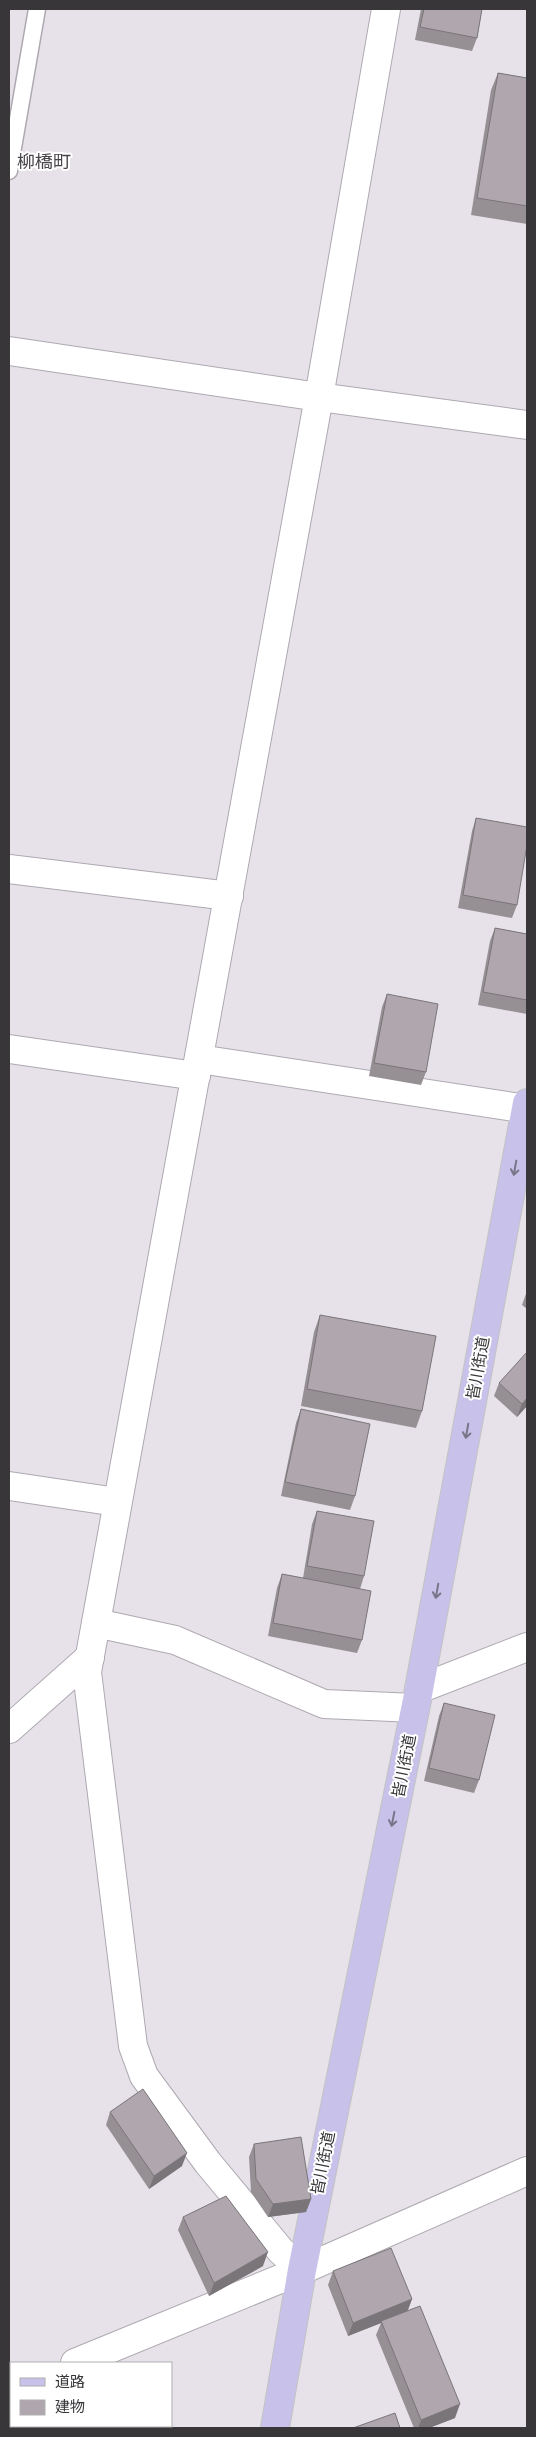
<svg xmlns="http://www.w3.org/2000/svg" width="536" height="2437" font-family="'Fira Sans','Noto Sans JP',sans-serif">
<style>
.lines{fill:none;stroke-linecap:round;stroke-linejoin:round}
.lane-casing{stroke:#aea9b1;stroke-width:19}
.street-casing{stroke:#aea9b1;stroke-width:30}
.secondary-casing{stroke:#aea9b1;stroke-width:30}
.primary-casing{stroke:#c3c3c4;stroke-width:30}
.lane{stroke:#fff;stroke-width:16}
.street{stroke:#fff;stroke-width:28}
.secondary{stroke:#fff;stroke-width:28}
.primary{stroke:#c8c1e9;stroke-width:28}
.wall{fill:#969095}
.shaded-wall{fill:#7a7579}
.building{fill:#afa7ad;stroke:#7a7579}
.oneway{stroke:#797588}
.labels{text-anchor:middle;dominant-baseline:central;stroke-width:4;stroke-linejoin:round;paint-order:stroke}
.street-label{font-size:16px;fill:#383639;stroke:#fff}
.neighbourhood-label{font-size:18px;fill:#49454b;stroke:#fff}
</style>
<rect width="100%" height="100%" fill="#e7e2ea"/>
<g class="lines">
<g class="lane-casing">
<polyline id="lane" points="9,171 37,9"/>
</g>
<g class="street-casing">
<g id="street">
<polyline points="9,351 319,397 527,425"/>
<polyline points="9,869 229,896"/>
<polyline points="9,1049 196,1076"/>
<polyline points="199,1059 527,1109"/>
<polyline points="9,1486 117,1502"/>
<polyline points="96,1623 175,1640 324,1704 415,1708"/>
<polyline points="419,1689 527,1647"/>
<polyline points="9,1729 90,1657"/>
<polyline points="75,2363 302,2270 527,2171"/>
<polyline points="9,2391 11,2390"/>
</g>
</g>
<g class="secondary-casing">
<polyline id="secondary" points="302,2270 281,2251 208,2163 144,2076 133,2046 87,1672 319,397 386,9"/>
</g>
<g class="primary-casing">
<polyline id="primary" points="275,2428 302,2270 417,1700 527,1103"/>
</g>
<use href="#lane" class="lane"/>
<use href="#street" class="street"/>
<use href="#secondary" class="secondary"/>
<use href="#primary" class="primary"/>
</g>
<g class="wall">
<polygon points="421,9 482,9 477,38 472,51 415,40"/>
<polygon points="498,73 527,78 527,224 471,215 491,90"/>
<polygon points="476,818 517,905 512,918 458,908 472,831"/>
<polygon points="495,928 527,934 527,1014 478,1005 490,941"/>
<polygon points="387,994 426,1072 421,1085 369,1076 382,1007"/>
<polygon points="527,1291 527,1309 522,1305"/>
<polygon points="320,1315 422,1411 416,1428 301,1406 314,1332"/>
<polygon points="499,1383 527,1406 517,1417 494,1396"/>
<polygon points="301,1409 355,1496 350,1510 281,1496 296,1423"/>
<polygon points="317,1511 364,1576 360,1589 362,1640 357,1653 268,1636 277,1588 282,1574 303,1578 312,1524"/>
<polygon points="444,1703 479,1780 474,1793 424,1781 439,1716"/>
<polygon points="110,2112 182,2166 149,2189 106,2125"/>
<polygon points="254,2144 311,2199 306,2212 268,2217 251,2192 249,2157"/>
<polygon points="183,2217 263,2266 209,2296 178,2230"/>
<polygon points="333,2271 412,2299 408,2310 455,2418 429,2428 414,2428 376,2335 381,2323 348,2336 328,2285"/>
</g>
<g class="shaded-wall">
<polygon points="527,1398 527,1406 517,1417 522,1404"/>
<polygon points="187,2153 182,2166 149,2189 154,2176"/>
<polygon points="311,2199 306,2212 268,2217 273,2204"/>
<polygon points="268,2252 263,2266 209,2296 214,2283"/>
<polygon points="412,2299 407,2312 381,2321 381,2323 348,2336 353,2323"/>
<polygon points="460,2404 455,2418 429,2428 418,2428 421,2420"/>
</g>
<g class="building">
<polygon points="424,9 482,9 477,38 420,27"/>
<polygon points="498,73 527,78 527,206 477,198"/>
<polygon points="476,818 527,827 527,845 517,905 463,895"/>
<polygon points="495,928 527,934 527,1000 483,992"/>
<polygon points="387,994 438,1004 426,1072 374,1063"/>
<polygon points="320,1315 436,1336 422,1411 307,1389"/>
<polygon points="527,1352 527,1398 522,1404 499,1383"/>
<polygon points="301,1409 370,1424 355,1496 285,1482"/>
<polygon points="317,1511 374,1521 364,1576 307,1566"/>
<polygon points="282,1574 371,1591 362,1640 273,1623"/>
<polygon points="444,1703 495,1715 479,1780 429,1768"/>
<polygon points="143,2089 187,2153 154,2176 110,2112"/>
<polygon points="301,2137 311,2199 273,2204 256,2179 254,2144"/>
<polygon points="226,2196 268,2252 214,2283 183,2217"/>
<polygon points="391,2248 412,2299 353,2323 333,2271"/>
<polygon points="420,2306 460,2404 421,2420 381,2321"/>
<polygon points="395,2413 400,2428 353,2428"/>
</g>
<defs><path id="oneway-shaft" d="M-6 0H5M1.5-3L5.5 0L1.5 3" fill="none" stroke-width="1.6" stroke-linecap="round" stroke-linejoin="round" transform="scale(1.25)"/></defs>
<g class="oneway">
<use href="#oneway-shaft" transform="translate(515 1168) rotate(100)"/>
<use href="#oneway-shaft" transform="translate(467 1431) rotate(100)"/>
<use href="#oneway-shaft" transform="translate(437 1591) rotate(100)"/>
<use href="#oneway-shaft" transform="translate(393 1819) rotate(101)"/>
</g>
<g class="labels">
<g class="street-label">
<text transform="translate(478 1368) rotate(-80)">皆川街道</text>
<text transform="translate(404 1766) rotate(-79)">皆川街道</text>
<text transform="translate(323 2163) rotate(-79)">皆川街道</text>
</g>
<g class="neighbourhood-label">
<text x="44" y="162">柳橋町</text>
</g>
</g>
<rect width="536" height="2437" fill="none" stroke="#383639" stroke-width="20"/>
<rect x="10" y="2362" width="162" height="65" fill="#ffffff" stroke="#afafb0"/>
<rect x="20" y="2378" width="25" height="8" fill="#c8c1e9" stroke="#afafb0"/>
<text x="55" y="2387" font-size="15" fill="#383639">道路</text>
<rect x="20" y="2400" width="25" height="15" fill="#afa7ad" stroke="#afafb0"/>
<text x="55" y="2412" font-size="15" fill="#383639">建物</text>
</svg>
